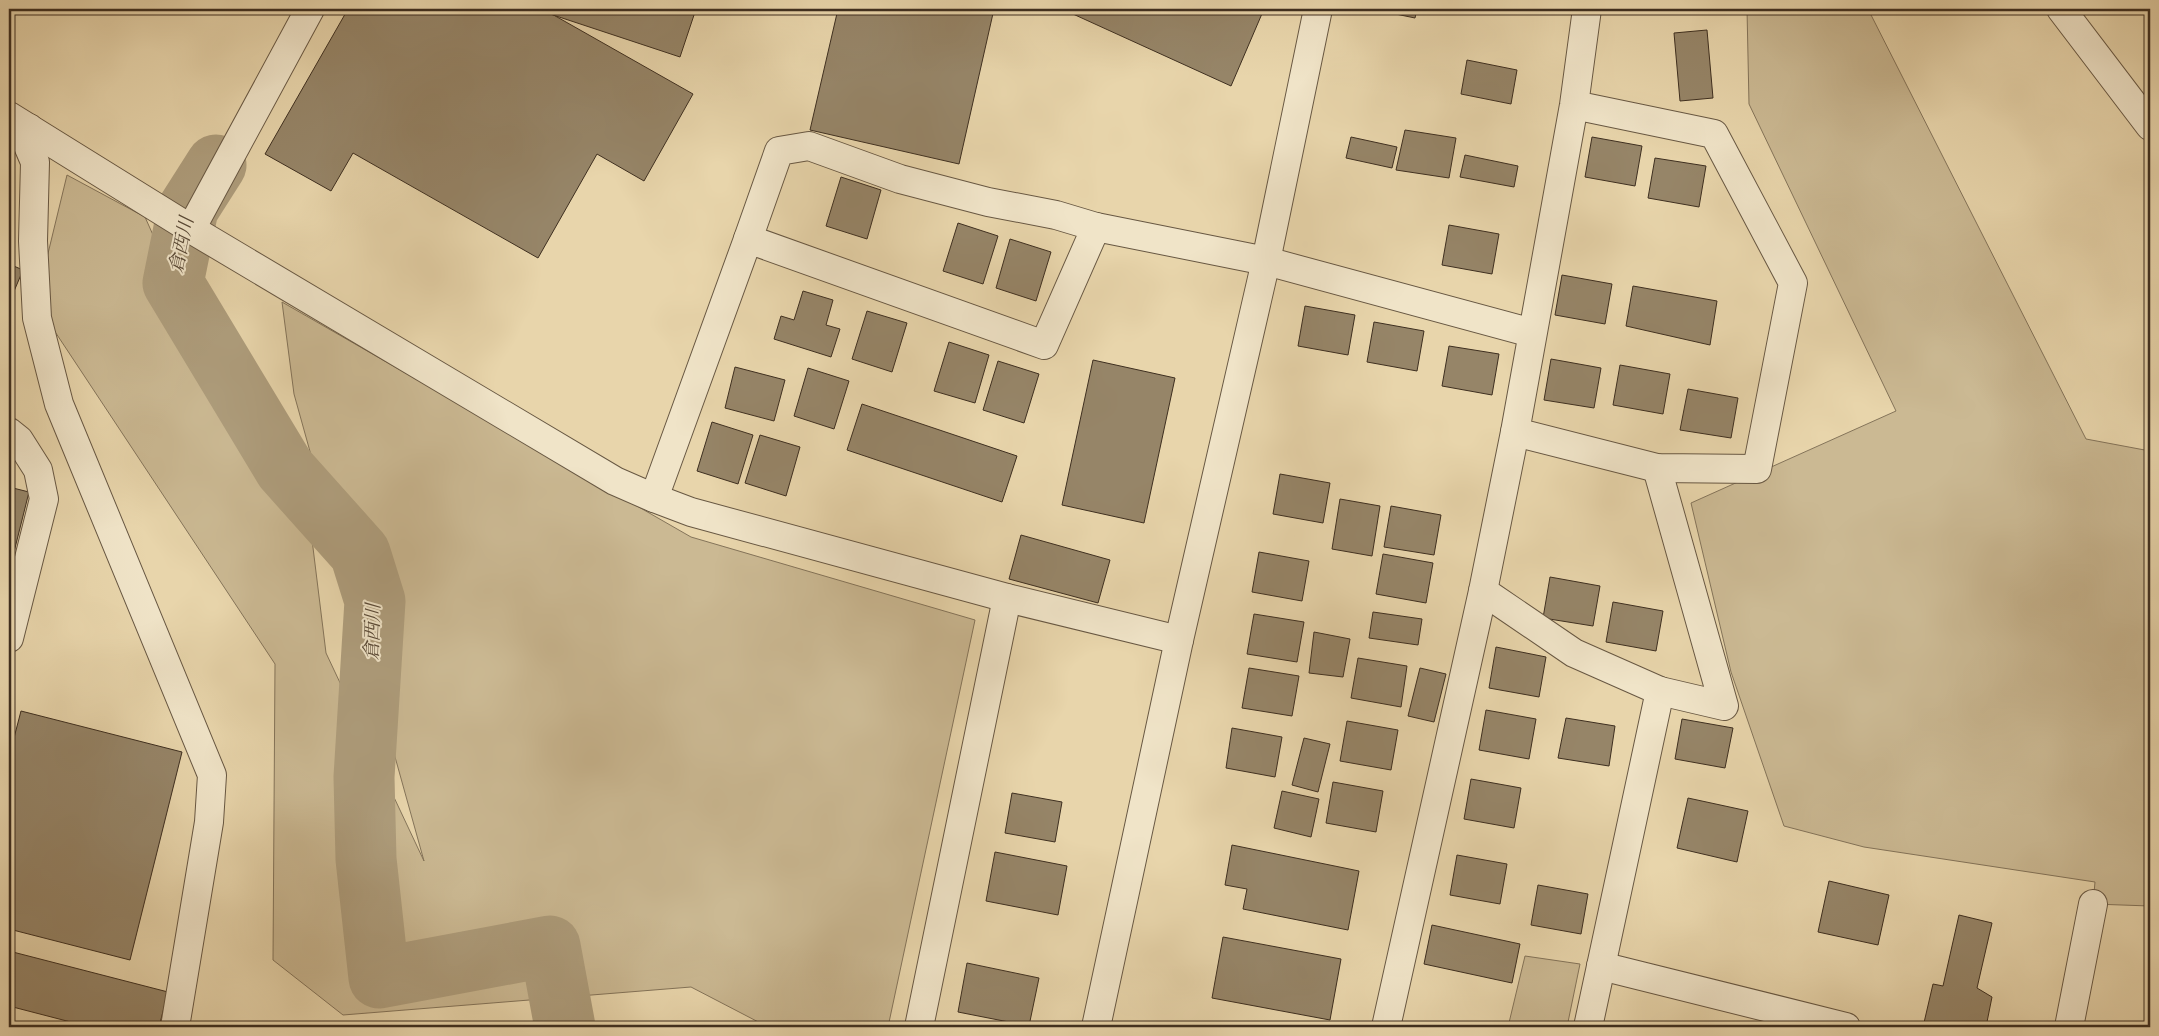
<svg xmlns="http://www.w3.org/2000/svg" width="2159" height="1036" font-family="'IM FELL Great Primer','Noto Serif JP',serif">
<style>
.green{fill:#cbb993;stroke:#84745a}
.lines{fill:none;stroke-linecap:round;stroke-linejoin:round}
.river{stroke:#ae9d7c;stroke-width:61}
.building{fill:#968568;stroke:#3e2f20}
.minor-casing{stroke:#685843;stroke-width:30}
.minor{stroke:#f0e4c8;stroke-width:28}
.labels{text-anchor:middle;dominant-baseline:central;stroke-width:4;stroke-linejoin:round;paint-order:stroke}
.water-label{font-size:19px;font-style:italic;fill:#5a4a37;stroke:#f0e4c8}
</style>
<rect width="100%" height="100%" fill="#e8d5ab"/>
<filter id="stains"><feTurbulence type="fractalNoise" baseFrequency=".004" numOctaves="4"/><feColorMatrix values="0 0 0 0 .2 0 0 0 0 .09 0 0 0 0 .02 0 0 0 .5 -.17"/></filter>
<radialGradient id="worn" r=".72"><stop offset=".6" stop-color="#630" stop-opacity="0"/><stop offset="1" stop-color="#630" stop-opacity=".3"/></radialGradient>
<g class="green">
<polygon points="1747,9 1868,9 2086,439 2150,451 2150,906 2093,904 2095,882 1864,847 1784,826 1731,672 1691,503 1896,411 1749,104"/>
<polygon points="67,175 145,217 239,428 306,491 326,653 424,861 294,394 282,302 691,537 975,620 888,1027 768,1027 691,987 343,1015 273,960 275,664 36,303"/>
<polygon points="1525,956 1580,964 1567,1027 1508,1027"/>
</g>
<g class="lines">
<polyline class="river" points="216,165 188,209 173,283 285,469 360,553 375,601 364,777 366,859 379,978 550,946 565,1027"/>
</g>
<g class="building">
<polygon points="348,9 543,9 693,94 644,181 597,154 538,258 353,153 331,191 265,154"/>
<polygon points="535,9 696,9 680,57"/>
<polygon points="838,9 994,9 959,164 810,130"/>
<polygon points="1062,9 1264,9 1231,86"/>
<polygon points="1387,9 1417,9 1415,18 1386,12"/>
<polygon points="1707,30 1713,98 1680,101 1674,33"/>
<polygon points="1467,60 1517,70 1511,104 1461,94"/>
<polygon points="1405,130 1456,138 1449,178 1396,170"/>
<polygon points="1351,137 1397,147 1392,168 1346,158"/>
<polygon points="1592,137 1642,146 1635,186 1585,177"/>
<polygon points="1465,155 1518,166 1514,187 1460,177"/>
<polygon points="1655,158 1706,166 1699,207 1648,198"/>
<polygon points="841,177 881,190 867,239 826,226"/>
<polygon points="958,223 998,236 983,284 943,271"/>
<polygon points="1449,225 1499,234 1492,274 1442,265"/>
<polygon points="1010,239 1051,252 1036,301 996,288"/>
<polygon points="9,264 23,270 9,303"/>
<polygon points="1562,275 1612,284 1605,324 1555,315"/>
<polygon points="1633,286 1717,301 1710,345 1626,326"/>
<polygon points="803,291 833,300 826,325 840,329 831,357 774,339 781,316 794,320"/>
<polygon points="1305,306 1355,315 1348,355 1298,346"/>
<polygon points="867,311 907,323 892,372 852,359"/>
<polygon points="1374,322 1424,331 1417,371 1367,362"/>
<polygon points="949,342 989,355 975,403 934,391"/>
<polygon points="1449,346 1499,354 1492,395 1442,386"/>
<polygon points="1551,359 1601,368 1594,408 1544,400"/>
<polygon points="1093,360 1175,378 1144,523 1062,505"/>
<polygon points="998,361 1039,374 1024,423 983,410"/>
<polygon points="1620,365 1670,374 1663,414 1613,405"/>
<polygon points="735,367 785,380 774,421 725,408"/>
<polygon points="808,368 849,381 834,429 794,416"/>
<polygon points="1688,389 1738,398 1731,438 1680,430"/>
<polygon points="862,404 1017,456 1002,502 847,450"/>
<polygon points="712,422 753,435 738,484 697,471"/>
<polygon points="760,435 800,447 786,496 745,483"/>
<polygon points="1280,474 1330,483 1323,523 1273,514"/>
<polygon points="9,487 29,492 9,572"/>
<polygon points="1340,499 1380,506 1372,556 1332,549"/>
<polygon points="1391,506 1441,515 1434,555 1384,547"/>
<polygon points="1021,535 1110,560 1098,603 1009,579"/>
<polygon points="1259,552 1309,561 1302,601 1252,592"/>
<polygon points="1383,554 1433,563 1426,603 1376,594"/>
<polygon points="1550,577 1600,586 1593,626 1543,618"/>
<polygon points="1613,602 1663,611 1656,651 1606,642"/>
<polygon points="1373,612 1422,619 1418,645 1369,638"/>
<polygon points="1254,614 1304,622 1297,662 1247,654"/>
<polygon points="1314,632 1350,639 1343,677 1309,673"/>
<polygon points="1496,647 1546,657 1539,697 1489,688"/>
<polygon points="1358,658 1407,666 1401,707 1351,698"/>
<polygon points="1249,668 1299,676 1292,716 1242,708"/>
<polygon points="1420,668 1446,674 1434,722 1408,716"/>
<polygon points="1486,710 1536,719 1529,759 1479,750"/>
<polygon points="21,711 182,752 130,960 9,929 9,757"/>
<polygon points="1566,718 1615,726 1609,766 1558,758"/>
<polygon points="1682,719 1733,728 1725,768 1675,759"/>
<polygon points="1347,721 1398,730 1391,770 1340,761"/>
<polygon points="1232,728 1282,737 1275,777 1226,768"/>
<polygon points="1304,738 1330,744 1318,792 1292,785"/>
<polygon points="1471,779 1521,788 1514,828 1464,819"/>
<polygon points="1333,782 1383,791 1376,832 1326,823"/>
<polygon points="1282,791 1319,799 1311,837 1274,828"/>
<polygon points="1012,793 1062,802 1055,842 1005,833"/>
<polygon points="1688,798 1748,811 1737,862 1677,848"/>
<polygon points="1232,845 1359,871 1348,930 1243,909 1247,889 1225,885"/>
<polygon points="995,852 1067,866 1058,915 986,901"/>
<polygon points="1457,855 1507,864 1500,904 1450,895"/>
<polygon points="1829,881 1889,895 1878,945 1818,932"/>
<polygon points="1538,885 1588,894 1581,934 1531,925"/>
<polygon points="1959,915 1992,923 1977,988 1992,997 1986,1027 1923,1027 1933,984 1943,986"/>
<polygon points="1432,925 1520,944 1512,983 1424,964"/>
<polygon points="1223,937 1341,959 1330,1020 1212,998"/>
<polygon points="9,951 168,992 159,1027 90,1027 9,1006"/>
<polygon points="967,963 1039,978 1029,1026 958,1012"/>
</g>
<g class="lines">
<g class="minor-casing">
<g id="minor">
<polyline points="2061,9 2150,126"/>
<polyline points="1574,105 1714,134 1793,283 1757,469 1657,468 1515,432 1574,105 1587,9"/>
<polyline points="9,116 191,229 615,481 654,498"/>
<polyline points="29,128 26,141 35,162 33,241 37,318 59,404 212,775 209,822 175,1027"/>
<polyline points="191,229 310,9"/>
<polyline points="748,239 779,151 809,146 900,179 988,202 1056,215 1096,227"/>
<polyline points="9,432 19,440 38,470 44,499 9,638"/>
<polyline points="1657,468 1724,706 1660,691"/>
<polyline points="1483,591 1515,432"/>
<polyline points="1179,640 1007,598 691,512 654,498 748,239 1044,345 1096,227 1266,261 1532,333"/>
<polyline points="1601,966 1846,1027"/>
<polyline points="919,1027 1007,598"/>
<polyline points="1096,1027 1179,640 1266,261 1318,9"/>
<polyline points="1386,1027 1483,591 1574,653 1660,691 1588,1027"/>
<polyline points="2069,1027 2093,904"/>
</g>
</g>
<use href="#minor" class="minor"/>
</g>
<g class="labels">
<g class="water-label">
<text transform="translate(181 245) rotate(-78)">倉西川</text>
<text transform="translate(372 632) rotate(-88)">倉西川</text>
</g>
</g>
<rect width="2159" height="1036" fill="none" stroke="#e8d5ab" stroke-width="30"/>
<rect x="10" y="10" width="2139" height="1016" fill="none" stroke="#3e2f20" stroke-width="2.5"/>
<rect x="15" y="15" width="2129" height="1006" fill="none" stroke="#3e2f20"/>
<rect width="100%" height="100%" filter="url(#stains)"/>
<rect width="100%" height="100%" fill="url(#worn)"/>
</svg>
